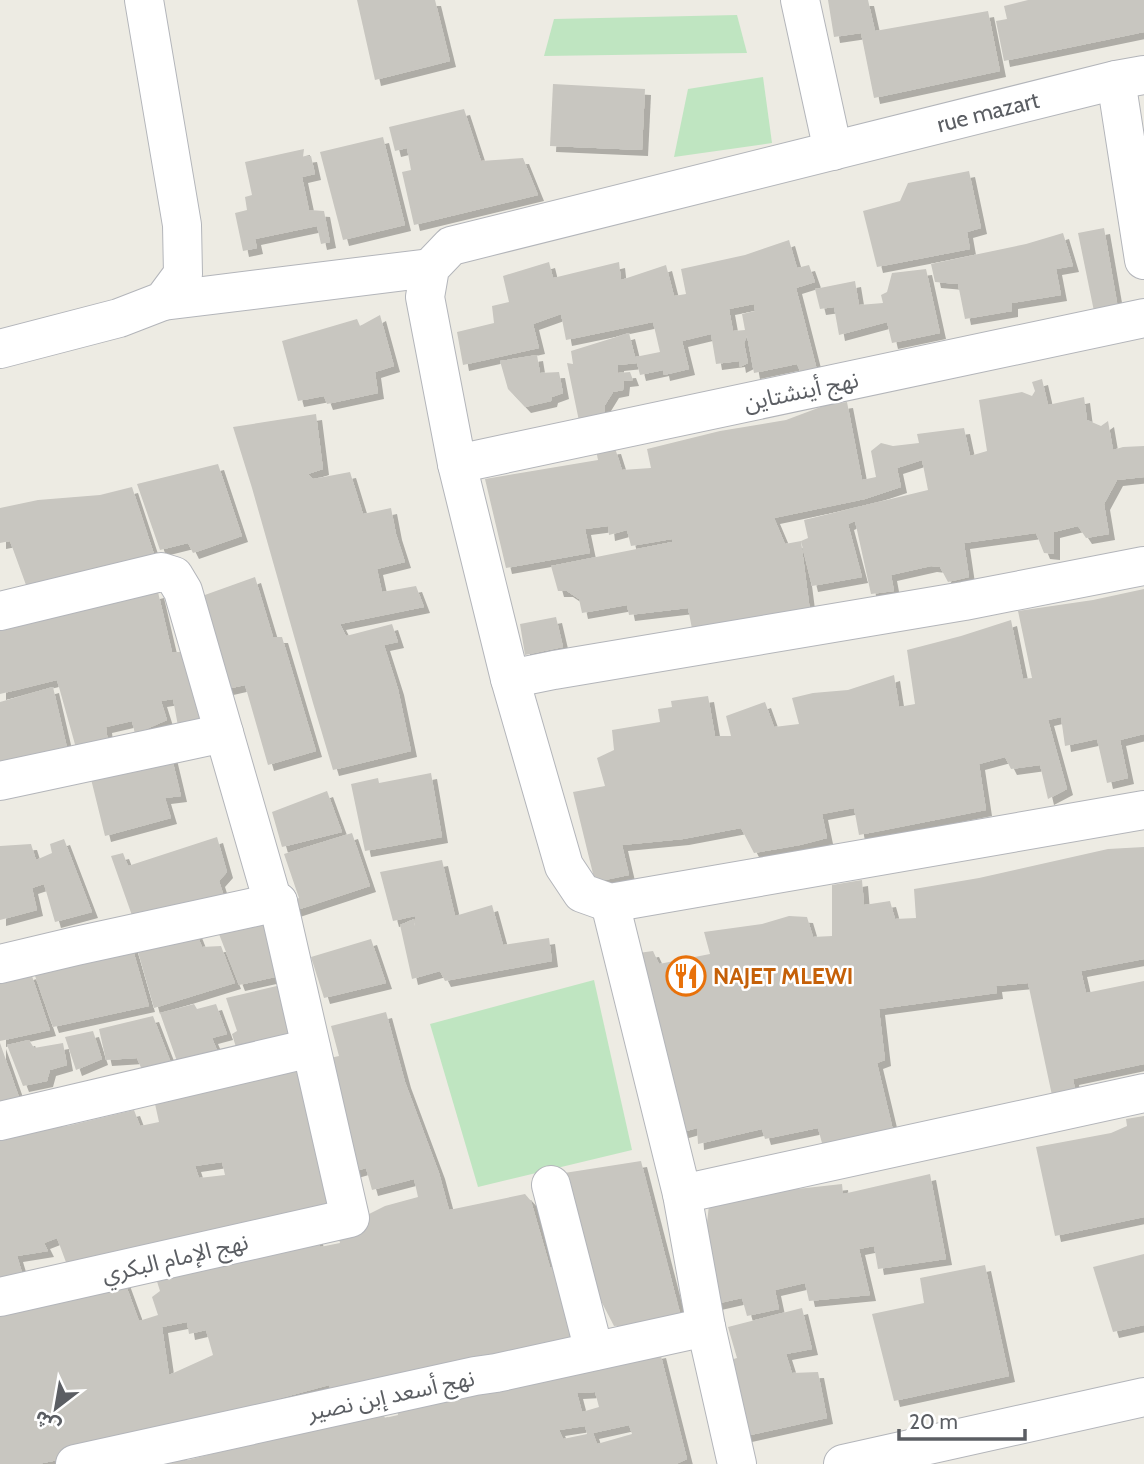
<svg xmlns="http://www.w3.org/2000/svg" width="1144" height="1464" font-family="Cabin,'Noto Sans Arabic',sans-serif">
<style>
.green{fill:#bfe5c1}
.building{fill:#c8c6c0;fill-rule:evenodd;filter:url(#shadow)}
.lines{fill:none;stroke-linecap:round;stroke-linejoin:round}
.minor-casing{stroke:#b3b5ba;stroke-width:40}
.minor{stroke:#fff;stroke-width:38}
.labels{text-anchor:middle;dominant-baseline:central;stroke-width:5;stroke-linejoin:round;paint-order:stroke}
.street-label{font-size:23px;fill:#5b5e63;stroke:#fff}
.food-label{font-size:23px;font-weight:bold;fill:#c56008;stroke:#fff;text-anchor:start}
</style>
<defs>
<filter id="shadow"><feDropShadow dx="6" dy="6" stdDeviation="0" flood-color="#0004"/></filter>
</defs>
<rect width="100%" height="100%" fill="#edebe3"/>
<g class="green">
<polygon points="737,15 747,53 544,56 554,19"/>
<polygon points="763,77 772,143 674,157 688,89"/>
<polygon points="594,980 632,1150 478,1187 430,1024"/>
</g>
<g class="building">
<polygon points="357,0 435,0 450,61 375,80"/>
<polygon points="828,0 868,0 875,31 988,11 1000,71 874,98 861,33 834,37"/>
<polygon points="1028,0 1144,0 1144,32 1004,61 996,21 1007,19 1004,6"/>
<polygon points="553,84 645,89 642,150 550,146"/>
<polygon points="464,109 481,161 523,158 538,195 414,225 402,172 411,170 407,148 395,151 389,127"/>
<polygon points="383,137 405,225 343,240 320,152"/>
<polygon points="304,149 303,157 311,156 315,174 302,177 309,210 324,211 330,242 321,244 317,226 255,239 257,248 243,251 235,213 247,210 245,197 252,195 245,162"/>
<polygon points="969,171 981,228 967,232 970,249 877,267 863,211 900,201 908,183"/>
<polygon points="1104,228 1119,314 1096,321 1078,233"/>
<polygon points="1063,233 1073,266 1056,269 1061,295 1012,303 1012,311 965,319 958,284 935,282 931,264 1026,244"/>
<path d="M 789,240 L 797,268 L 809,265 L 815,282 L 796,288 L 817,370 L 800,371 L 797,364 L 754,373 L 747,336 L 744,343 L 748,363 L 740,367 L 739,361 L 716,364 L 711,334 L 682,341 L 689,369 L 664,375 L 663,370 L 640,375 L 637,363 L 618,365 L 618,373 L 630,372 L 633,380 L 624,381 L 623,390 L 613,392 L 605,405 L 605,416 L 579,421 L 567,363 L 573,364 L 571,351 L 629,333 L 635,357 L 660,352 L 653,322 L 566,340 L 561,314 L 533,324 L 539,348 L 463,365 L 457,332 L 494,323 L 492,306 L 509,302 L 503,276 L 549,262 L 553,278 L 619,262 L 621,280 L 666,265 L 674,296 L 686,294 L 681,269 L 745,255 ZM 754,304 L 755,311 L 742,314 L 745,330 L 733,331 L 729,309 Z"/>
<polygon points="926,269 940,333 892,343 887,322 839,335 834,307 820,309 815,289 855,281 859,305 883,303 881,295 887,292 892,273"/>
<polygon points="380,315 394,366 375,372 378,393 327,404 324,396 298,401 282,341 357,319 360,326"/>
<polygon points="537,355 540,373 559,372 563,393 552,397 551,401 525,407 508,389 500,361"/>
<polygon points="1042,379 1048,405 1084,397 1087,420 1101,426 1108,421 1113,450 1123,447 1144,446 1144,477 1117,480 1104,504 1109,534 1086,538 1078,526 1054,532 1054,554 1044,553 1036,533 964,543 969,577 948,582 940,567 931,566 891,575 894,591 871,594 855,521 848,524 862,577 812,586 801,541 808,538 804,520 928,490 922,460 897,468 901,487 865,499 774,518 785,544 801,541 810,611 693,634 688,608 629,615 627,605 582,613 579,599 567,591 558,591 551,566 672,542 672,539 631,546 627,530 609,535 608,526 585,529 590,553 506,568 485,479 598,460 596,450 615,448 622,470 651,468 647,449 720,431 786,420 826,405 847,402 862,480 876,477 871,451 881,443 893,446 919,443 917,434 964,428 970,456 987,451 979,400 1022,392 1032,396 1035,391 1032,382"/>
<polygon points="316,414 323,469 308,474 313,479 350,472 363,514 391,508 396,534 405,562 377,569 382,592 416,586 424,607 340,624 346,636 392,624 398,642 384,645 398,689 411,751 333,770 313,703 252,488 233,427"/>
<polygon points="218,464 242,536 193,553 188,543 160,550 137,484"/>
<polygon points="132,487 154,554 26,585 10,541 0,543 0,508 38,500 100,495"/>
<polygon points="255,577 273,637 282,637 316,751 268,765 245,685 223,690 202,596"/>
<polygon points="1144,589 1144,734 1120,740 1128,778 1107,783 1097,739 1065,746 1061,717 1048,720 1067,789 1048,799 1040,765 1011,769 1005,757 979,764 986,810 859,835 854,808 822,814 827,838 800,845 754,853 741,828 683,839 622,845 629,875 595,882 573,792 605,786 597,758 614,750 612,730 660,722 658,709 672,707 671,701 708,696 715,736 731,736 726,716 765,702 774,727 799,724 792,698 813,693 848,690 894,675 899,707 915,704 907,650 961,636 1011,620 1023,679 1032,678 1018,611 1093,600"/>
<polygon points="158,592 172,652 186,652 204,721 178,726 173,699 161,701 167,720 135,734 132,721 106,727 108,743 76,748 57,680 0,694 0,631"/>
<polygon points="556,617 563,647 525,655 520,624"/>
<polygon points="53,687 68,752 0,770 0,702"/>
<polygon points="171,754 181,796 165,798 171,818 105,836 91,779"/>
<polygon points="431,773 442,837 365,851 351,784 378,778 379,783"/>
<polygon points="327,791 342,832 282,847 272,812"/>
<polygon points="352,833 370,886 288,913 283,905 299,898 284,854"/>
<polygon points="217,837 227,872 219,881 228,909 135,924 111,856 123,853 128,866"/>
<polygon points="64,839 92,912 55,922 44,884 32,888 37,910 0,920 0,846 31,844 36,860 52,853 50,844"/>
<polygon points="1144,847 1144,959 1081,971 1086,993 1144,981 1144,1064 1073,1079 1076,1095 1053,1100 1028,983 996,986 997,993 879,1009 885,1060 877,1063 893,1130 823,1147 818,1128 765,1139 762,1129 698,1144 697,1128 676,1134 631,954 653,951 659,964 710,954 704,932 762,924 789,916 807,917 813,937 832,936 832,885 862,880 864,905 890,901 895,919 916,918 914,889 979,878 1108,849"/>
<polygon points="442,860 455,916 492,905 503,945 549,938 552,961 445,981 440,971 412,979 400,925 414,919 415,926 415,916 393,921 380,872"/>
<polygon points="266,916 284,975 239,985 215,924"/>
<polygon points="196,932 202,947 221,946 235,983 154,1008 136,945"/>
<polygon points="371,939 386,983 324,998 311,957"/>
<polygon points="131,943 149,1006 53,1027 33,970"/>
<polygon points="31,973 50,1030 0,1041 0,981"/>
<polygon points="281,985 302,1037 238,1054 232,1034 237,1031 226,998"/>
<polygon points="194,1004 197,1009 216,1004 227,1034 212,1038 219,1055 179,1067 160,1013"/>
<path d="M 386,1012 L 405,1082 L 439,1173 L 449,1210 L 525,1194 L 531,1201 L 550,1267 L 561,1268 L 576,1350 L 335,1402 L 329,1385 L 229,1412 L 109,1450 L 38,1464 L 0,1464 L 0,1305 L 124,1280 L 139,1321 L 158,1315 L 152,1297 L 160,1291 L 154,1272 L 316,1236 L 320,1247 L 340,1243 L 337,1230 L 385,1206 L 418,1197 L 414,1179 L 372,1190 L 366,1168 L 349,1173 L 317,1061 L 339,1056 L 331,1026 ZM 187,1322 L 189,1334 L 206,1330 L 213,1355 L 169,1375 L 162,1327 Z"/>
<polygon points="153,1016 173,1068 145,1077 137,1058 106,1060 99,1029"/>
<polygon points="93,1031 102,1059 76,1070 65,1037"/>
<polygon points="29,1040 34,1048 63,1043 67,1065 50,1070 47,1081 23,1086 7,1045"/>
<polygon points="0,1043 20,1100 0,1105"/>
<path d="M 304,1068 L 336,1205 L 67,1265 L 57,1238 L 44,1243 L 48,1251 L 17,1256 L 23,1276 L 0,1281 L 0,1133 L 67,1126 L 134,1110 L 140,1126 L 159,1122 L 155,1104 ZM 222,1162 L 225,1175 L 199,1178 L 195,1166 Z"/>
<polygon points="1144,1116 1144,1217 1055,1236 1036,1147 1111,1133 1127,1126 1126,1119"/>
<polygon points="641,1161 682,1321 614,1326 586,1272 558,1174"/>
<polygon points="930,1174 946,1259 878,1269 874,1246 859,1249 870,1295 809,1301 805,1283 775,1290 779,1309 747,1316 742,1298 711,1305 692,1226 707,1223 709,1205 770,1192 842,1184 843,1194"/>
<polygon points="1144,1254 1144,1325 1113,1332 1093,1267"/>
<polygon points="985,1265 1009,1376 894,1401 872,1314 924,1303 920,1278"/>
<polygon points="802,1308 812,1349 786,1354 792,1373 818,1372 827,1418 737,1438 719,1363 737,1358 728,1327"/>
<path d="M 660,1352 L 687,1459 L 676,1464 L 115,1464 L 179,1448 L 184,1461 L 382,1411 L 385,1418 L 398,1415 L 396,1404 ZM 595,1392 L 599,1407 L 582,1412 L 577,1393 ZM 629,1425 L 632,1434 L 597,1444 L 593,1433 ZM 585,1426 L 587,1434 L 563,1439 L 559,1430 Z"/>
</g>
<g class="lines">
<g class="minor-casing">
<g id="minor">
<polyline points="800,0 833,151"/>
<polyline points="1144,75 1116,80 451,246 430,268 425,297 457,464 510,679 564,866 582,893 610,903 1144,810"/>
<polyline points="1116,80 1144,260"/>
<polyline points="163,301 430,268"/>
<polyline points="0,349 119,318 163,301 183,274 182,225 144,0"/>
<polyline points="457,464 1144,318"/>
<polyline points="0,611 161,572 174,576 183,591 272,899 278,902 350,1218 0,1297"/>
<polyline points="510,679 554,670 964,601 1144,566"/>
<polyline points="0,781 224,733"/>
<polyline points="610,903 682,1194 706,1327 737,1464"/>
<polyline points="0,964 76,946 278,902"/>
<polyline points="0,1121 311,1048"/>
<polyline points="551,1185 594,1351"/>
<polyline points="682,1194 1144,1093"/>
<polyline points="75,1464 475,1376 496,1373 706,1327"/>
<polyline points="843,1464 1144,1397"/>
</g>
</g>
<use href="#minor" class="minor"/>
</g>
<defs>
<g id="restaurant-ring" transform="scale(2.0125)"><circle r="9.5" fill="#fff" stroke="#e8710a" stroke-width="1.5"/><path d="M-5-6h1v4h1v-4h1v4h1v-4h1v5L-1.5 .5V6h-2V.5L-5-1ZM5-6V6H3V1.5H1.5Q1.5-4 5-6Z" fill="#e8710a"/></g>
</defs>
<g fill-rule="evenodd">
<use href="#restaurant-ring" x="686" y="976"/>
</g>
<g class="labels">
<g class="street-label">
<text transform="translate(988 112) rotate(-14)">rue mazart</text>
<text transform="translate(801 391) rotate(-12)">نهج أينشتاين</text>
<text transform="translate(175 1258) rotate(-13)">نهج الإمام البكري</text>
<text transform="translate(391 1395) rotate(-12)">نهج أسعد إبن نصير</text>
</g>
<g class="food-label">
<text x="713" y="976">NAJET MLEWI</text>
</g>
</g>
<g transform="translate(56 1408) rotate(211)" stroke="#ffffff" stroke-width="5" paint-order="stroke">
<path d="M0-5L12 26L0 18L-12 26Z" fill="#5b5e63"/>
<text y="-10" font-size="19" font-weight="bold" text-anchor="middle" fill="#5b5e63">ش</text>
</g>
<path d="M899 1429v10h126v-10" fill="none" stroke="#5b5e63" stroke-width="3.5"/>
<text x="909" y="1429" font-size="21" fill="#5b5e63" stroke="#ffffff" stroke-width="5" paint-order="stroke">20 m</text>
</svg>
